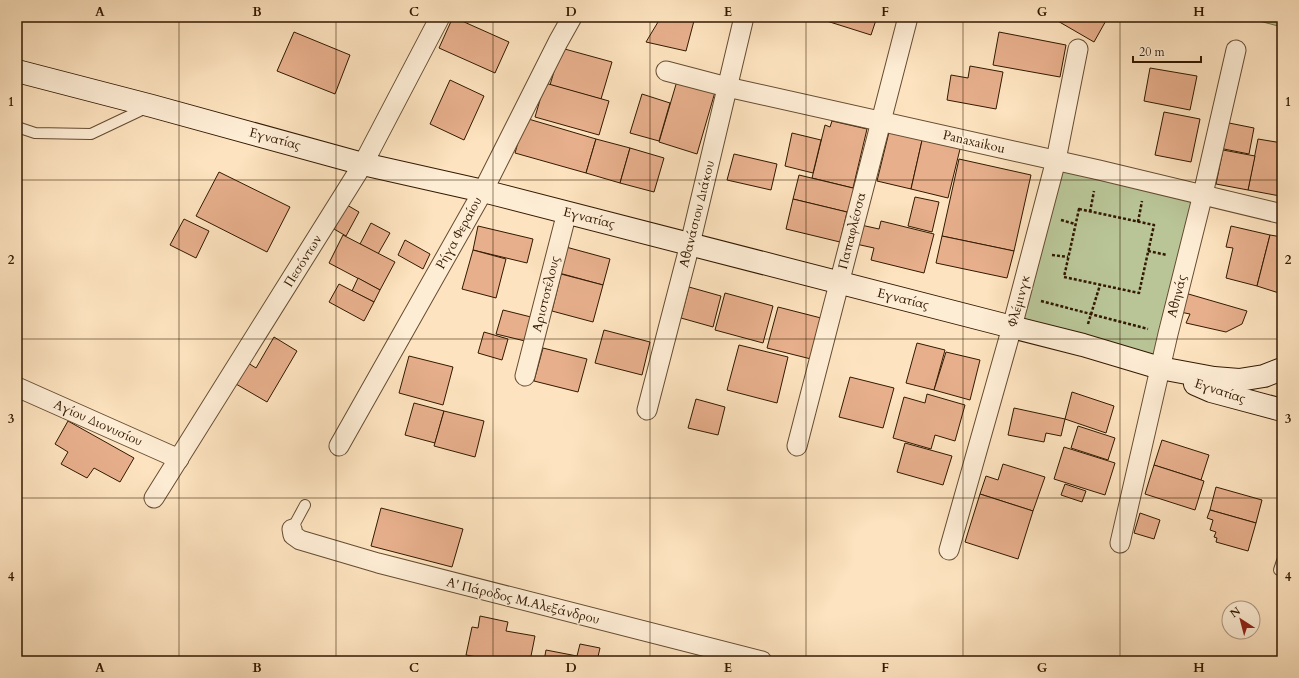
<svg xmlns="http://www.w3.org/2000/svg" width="1299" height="678" font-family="Cardo,serif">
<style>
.green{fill:#b9c597;stroke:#766f4c}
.building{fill:#e7af8c;stroke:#321900}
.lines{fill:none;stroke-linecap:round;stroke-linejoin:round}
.service-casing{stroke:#654c30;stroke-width:12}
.minor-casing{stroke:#654c30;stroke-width:21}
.secondary-casing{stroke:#321900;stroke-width:24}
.path{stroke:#321900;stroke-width:2.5;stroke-dasharray:3 2;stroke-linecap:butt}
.service{stroke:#feedd5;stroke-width:10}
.minor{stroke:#feedd5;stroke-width:19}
.secondary{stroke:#feedd5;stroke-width:22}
.grid{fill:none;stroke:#321900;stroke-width:1;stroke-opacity:0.55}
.labels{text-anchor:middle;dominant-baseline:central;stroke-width:3;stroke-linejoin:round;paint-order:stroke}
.street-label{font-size:13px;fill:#321900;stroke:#feedd5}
.neatline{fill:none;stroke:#321900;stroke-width:1.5}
.grid-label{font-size:13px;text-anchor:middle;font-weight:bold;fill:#321900}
</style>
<rect width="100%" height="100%" fill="#fde3bf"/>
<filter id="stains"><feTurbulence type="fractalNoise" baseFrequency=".005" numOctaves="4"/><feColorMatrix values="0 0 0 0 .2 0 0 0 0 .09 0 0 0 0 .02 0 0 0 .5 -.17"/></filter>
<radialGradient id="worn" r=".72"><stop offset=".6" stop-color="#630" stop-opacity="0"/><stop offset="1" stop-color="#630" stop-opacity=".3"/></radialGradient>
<g class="green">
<polygon points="1244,17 1282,17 1282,27"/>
<polygon points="1056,160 1203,194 1160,368 1012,327"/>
</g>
<g class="building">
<polygon points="453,17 509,42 495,73 439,48"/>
<polygon points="661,17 695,17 686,51 646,42"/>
<polygon points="814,17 877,17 871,35"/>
<polygon points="1058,17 1108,17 1094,42 1056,20"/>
<polygon points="294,32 350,55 335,94 277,71"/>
<polygon points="999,32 1066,45 1060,77 993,65"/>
<polygon points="561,48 612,62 601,99 550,85"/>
<polygon points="970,66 1003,72 996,109 947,100 951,75 968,78"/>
<polygon points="1150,68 1197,76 1190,110 1144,101"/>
<polygon points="450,80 484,96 464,140 430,124"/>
<polygon points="677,81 715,92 697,154 659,142"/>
<polygon points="545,83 609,101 599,135 535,117"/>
<polygon points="642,94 670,103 659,141 630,133"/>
<polygon points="1164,112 1200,119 1191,162 1155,155"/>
<polygon points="525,118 596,139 586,173 515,153"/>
<polygon points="832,121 867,129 853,188 812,178 825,125 830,127"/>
<polygon points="1224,122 1254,128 1249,154 1219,148"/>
<polygon points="890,128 923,136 911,189 877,181"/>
<polygon points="792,133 821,140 813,173 785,166"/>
<polygon points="923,136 961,145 948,198 911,189"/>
<polygon points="596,139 630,148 620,183 586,173"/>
<polygon points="1258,139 1282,143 1282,184 1280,196 1248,190"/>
<polygon points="630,148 664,158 654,192 620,183"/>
<polygon points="1223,150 1255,156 1248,190 1216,184"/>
<polygon points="734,154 777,164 771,190 727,180"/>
<polygon points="959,159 1031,175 1014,251 942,236"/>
<polygon points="219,172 290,207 267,252 196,216"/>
<polygon points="799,175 857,189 851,213 793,199"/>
<polygon points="1282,184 1282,197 1280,196"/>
<polygon points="915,197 939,202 932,232 908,226"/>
<polygon points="793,199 847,212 840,242 786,229"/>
<polygon points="347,205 359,212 346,236 334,229"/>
<polygon points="184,219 209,231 196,258 170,245"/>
<polygon points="881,221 934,234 924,273 871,260 874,248 856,244 861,225 879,229"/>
<polygon points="371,223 390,233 378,254 360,244"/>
<polygon points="478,226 533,239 527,263 473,250"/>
<polygon points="1231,226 1270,235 1257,286 1226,278 1233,248 1226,247"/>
<polygon points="343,235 395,262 380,290 329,263"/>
<polygon points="1270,235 1282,237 1282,294 1257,286"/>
<polygon points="942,236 1014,251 1007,278 936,263"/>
<polygon points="405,240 430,254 423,269 398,255"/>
<polygon points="566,247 610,259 603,285 559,273"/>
<polygon points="473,250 506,259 496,298 462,289"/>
<polygon points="561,274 603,285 593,322 552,311"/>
<polygon points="358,278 380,290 374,302 352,291"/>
<polygon points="339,284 374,302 364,321 329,302"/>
<polygon points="689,287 721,296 713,327 681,318"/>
<polygon points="725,293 773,306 763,343 715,330"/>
<polygon points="1185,293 1247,311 1242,324 1226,332 1186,323 1190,314 1180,312"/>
<polygon points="778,307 821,318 811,359 767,348"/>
<polygon points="503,310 531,317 525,341 496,334"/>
<polygon points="604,330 650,342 642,375 595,363"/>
<polygon points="484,332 508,339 502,360 478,353"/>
<polygon points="274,337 297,351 267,402 236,384 248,363 256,368"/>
<polygon points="917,343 945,350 934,390 906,383"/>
<polygon points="739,345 788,357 777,403 727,390"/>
<polygon points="543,348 587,359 578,392 534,381"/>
<polygon points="946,352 980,360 970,400 934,390"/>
<polygon points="409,356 453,367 443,405 399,393"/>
<polygon points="850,377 894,388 883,428 839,417"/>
<polygon points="1072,392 1114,406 1106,433 1065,419"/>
<polygon points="927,394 965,405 955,441 935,435 931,449 893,438 904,397 925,403"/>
<polygon points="696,399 725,407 718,435 688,428"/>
<polygon points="414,403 444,411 435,443 405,435"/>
<polygon points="1014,408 1065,419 1061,436 1046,433 1044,442 1008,435"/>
<polygon points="444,411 484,421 475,457 434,446"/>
<polygon points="68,421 134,458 120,482 94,468 87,478 61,464 68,452 55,444"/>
<polygon points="1078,426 1115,438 1108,460 1071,448"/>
<polygon points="1162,440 1209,455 1201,480 1154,465"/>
<polygon points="905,443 952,456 943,485 897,472"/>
<polygon points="1064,447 1115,463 1105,495 1054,479"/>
<polygon points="1003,464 1045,477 1033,511 980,494 986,476 998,480"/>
<polygon points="1154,465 1204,481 1195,510 1145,494"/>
<polygon points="1065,484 1086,491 1082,502 1061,495"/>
<polygon points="1216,487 1262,500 1256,523 1210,510"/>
<polygon points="980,494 1033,511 1018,559 965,542"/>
<polygon points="381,508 463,529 452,567 371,546"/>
<polygon points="1210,510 1256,523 1248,551 1216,542 1217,538 1214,537 1216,532 1210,530 1213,520 1207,518"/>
<polygon points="1140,513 1160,520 1154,539 1134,533"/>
<polygon points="480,616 508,622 506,631 535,636 530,661 476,661 477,657 466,655 472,627 478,628"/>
<polygon points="580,644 600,648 597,661 544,661 546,650 577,656"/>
</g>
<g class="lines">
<g class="service-casing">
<g id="service">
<polyline points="17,127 35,133 91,134 148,107"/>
<polyline points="292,529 305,505"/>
<polyline points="1279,570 1282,561"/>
</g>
</g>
<g class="minor-casing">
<g id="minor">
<polyline points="666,71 727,87 1099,170 1282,214"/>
<polyline points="525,376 567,212"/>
<polyline points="17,387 179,459"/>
<polyline points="647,410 690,244 744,17"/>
<polyline points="339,446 483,191 558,42 572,17"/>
<polyline points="797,446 908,17"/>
<polyline points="154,498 363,164 440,17"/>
<polyline points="292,529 293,535 300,540 378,563 762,661"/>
<polyline points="1120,543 1168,334 1203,194 1236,50"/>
<polyline points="949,550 1012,327 1056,160 1078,49"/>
</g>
</g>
<g class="secondary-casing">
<g id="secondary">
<polyline points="17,71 152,106 363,164 483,191 1012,327 1083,345 1160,368 1214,378 1239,380 1264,376 1282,369"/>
<polyline points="1195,384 1211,391 1282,410"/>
</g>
</g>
<g class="path">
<polygon points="1079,209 1154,225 1139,293 1064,277"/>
<polyline points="1090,212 1094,191"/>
<polyline points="1061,220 1075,224"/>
<polyline points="1138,222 1142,201"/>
<polyline points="1148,251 1167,255"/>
<polyline points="1052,255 1068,257"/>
<polyline points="1041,301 1148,329"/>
<polyline points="1088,324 1100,285"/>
</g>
<use href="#service" class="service"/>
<use href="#minor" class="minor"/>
<use href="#secondary" class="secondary"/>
</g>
<path class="grid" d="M 179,17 L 179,661M 336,17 L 336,661M 493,17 L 493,661M 650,17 L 650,661M 806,17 L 806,661M 963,17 L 963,661M 1120,17 L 1120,661M 17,180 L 1282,180M 17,339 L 1282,339M 17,498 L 1282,498"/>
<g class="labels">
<g class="street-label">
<text transform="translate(275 139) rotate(15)">Εγνατίας</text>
<text transform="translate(974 142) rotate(13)">Panaxaikou</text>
<text transform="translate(697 214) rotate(-76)">Αθανάσιου Διάκου</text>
<text transform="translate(589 218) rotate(14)">Εγνατίας</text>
<text transform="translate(852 231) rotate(-76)">Παπαφλέσσα</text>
<text transform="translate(459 233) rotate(-61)">Ρήγα Φεραίου</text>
<text transform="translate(303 261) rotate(-58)">Πεσόντων</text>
<text transform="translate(546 294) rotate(-76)">Αριστοτέλους</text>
<text transform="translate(1177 296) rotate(-76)">Αθηνάς</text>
<text transform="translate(903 299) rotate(14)">Εγνατίας</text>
<text transform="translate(1019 301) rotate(-75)">Φλέμινγκ</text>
<text transform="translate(1220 391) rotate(18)">Εγνατίας</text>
<text transform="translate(98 423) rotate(24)">Αγίου Διονυσίου</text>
<text transform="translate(523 601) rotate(14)">Α' Πάροδος Μ.Αλεξάνδρου</text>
</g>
</g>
<rect width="1299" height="678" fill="none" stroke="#fde3bf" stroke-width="44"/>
<g transform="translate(1241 620) rotate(324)"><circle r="19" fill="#feedd5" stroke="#ac9880"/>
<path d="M0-3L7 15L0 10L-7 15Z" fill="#8f2418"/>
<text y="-6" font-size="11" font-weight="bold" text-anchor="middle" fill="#321900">N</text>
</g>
<path d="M1133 56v6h68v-6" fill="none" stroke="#321900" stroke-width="2"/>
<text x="1139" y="56" font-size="12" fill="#321900" stroke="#feedd5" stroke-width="3" paint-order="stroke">20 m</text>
<rect x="22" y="22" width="1255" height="634" class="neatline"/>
<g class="grid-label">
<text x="100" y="16">A</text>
<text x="257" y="16">B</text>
<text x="414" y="16">C</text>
<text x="571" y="16">D</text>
<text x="728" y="16">E</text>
<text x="885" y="16">F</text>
<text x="1042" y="16">G</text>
<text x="1199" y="16">H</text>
<text x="11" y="106">1</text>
<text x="1288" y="106">1</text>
<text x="11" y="264">2</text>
<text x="1288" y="264">2</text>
<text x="11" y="423">3</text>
<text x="1288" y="423">3</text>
<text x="11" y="581">4</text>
<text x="1288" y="581">4</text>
<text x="100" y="672">A</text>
<text x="257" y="672">B</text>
<text x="414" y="672">C</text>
<text x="571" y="672">D</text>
<text x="728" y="672">E</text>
<text x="885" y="672">F</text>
<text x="1042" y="672">G</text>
<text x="1199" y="672">H</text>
</g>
<rect width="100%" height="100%" filter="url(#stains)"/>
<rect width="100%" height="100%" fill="url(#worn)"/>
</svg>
